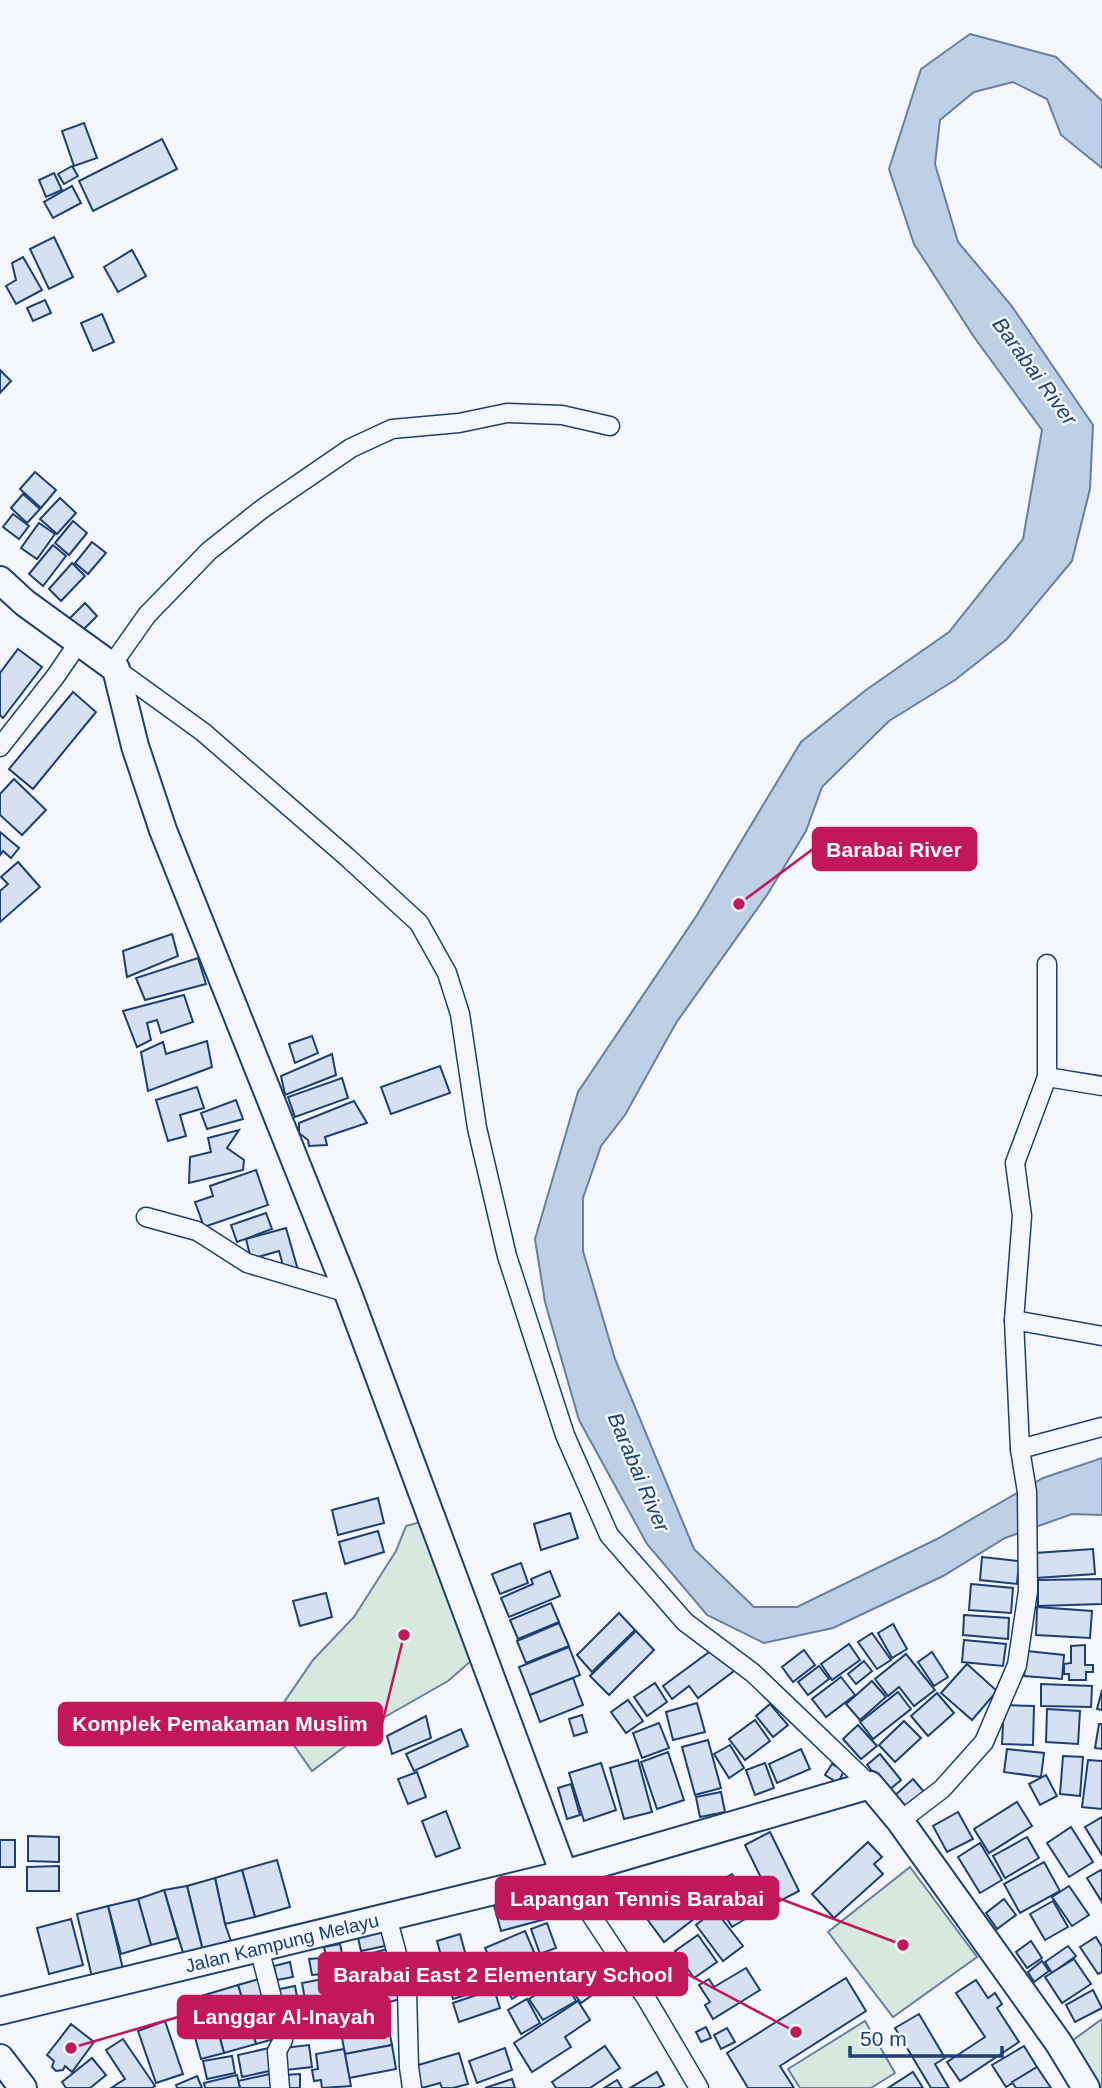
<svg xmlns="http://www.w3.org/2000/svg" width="1102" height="2088" font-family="Arial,sans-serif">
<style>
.green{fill:#d7e8df;stroke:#687fa3;stroke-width:2}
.water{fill:#bed0e5;stroke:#687fa3;stroke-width:2}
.building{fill:#d5e0f0;stroke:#1d3f73;stroke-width:2}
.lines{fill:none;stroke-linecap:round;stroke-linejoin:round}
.street-casing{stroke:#1d3f73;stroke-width:21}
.secondary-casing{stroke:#1d3f73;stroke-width:30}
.street{stroke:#f4f7fb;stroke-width:18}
.secondary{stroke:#f4f7fb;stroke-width:26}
.labels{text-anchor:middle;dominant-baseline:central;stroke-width:5;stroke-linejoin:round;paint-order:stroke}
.street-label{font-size:19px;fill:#1d3f73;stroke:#f4f7fb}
.water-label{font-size:21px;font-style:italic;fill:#1d3f73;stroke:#f4f7fb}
.leader{fill:none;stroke:#c2185b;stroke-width:2.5}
.callout-dot{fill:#c2185b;stroke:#f4f7fb;stroke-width:2.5}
.callout{fill:#c2185b;stroke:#c2185b;stroke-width:2.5}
.callout-label{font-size:21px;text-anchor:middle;font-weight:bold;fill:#fff}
</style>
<rect width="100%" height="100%" fill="#f4f7fb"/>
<g class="green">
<polygon points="428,1520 479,1654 448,1681 383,1718 312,1771 274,1717 313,1660 354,1617 396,1551 406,1526"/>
<polygon points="910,1867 977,1957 893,2017 828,1932"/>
<polygon points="1102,2019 1102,2088 1096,2088 1069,2043"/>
<polygon points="865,2021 895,2073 871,2088 800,2088 788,2069"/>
</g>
<polygon class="water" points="970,34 1056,57 1102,101 1102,168 1061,135 1047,99 1013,82 974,92 940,120 935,164 958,242 1011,305 1093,425 1090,489 1072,561 1007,639 955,680 889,721 822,787 806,831 767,895 676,1023 625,1115 601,1146 583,1198 583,1251 615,1359 694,1549 754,1607 797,1607 937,1539 1043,1478 1102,1458 1102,1515 1072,1514 1005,1538 943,1576 833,1628 764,1643 707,1615 647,1544 579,1420 545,1302 535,1239 578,1092 697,915 801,742 866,690 949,632 1023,539 1042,430 974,337 914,244 889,169 921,69"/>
<g class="building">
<polygon points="84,123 97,158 74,166 62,131"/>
<polygon points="162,139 177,169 93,211 79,181"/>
<polygon points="72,166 78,176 64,184 58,174"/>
<polygon points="54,173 62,190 46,197 39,180"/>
<polygon points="72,186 81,203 53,218 44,202"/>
<polygon points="54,237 73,277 49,289 30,249"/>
<polygon points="132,250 146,276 118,292 104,267"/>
<polygon points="23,257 42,290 16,304 6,286 16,280 12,263"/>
<polygon points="45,300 51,313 33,321 27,308"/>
<polygon points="102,314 114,342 93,351 81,323"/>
<polygon points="0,370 11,381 0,393"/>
<polygon points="35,472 56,490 41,508 20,489"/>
<polygon points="23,494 40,509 27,523 11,508"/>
<polygon points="60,498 76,513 57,534 40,519"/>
<polygon points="13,514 29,526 19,539 3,527"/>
<polygon points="73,521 87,533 69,555 55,543"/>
<polygon points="39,523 55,534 37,559 21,548"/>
<polygon points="92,542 106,553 88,574 75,563"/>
<polygon points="53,545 66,556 43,586 29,574"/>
<polygon points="72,563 85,576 61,601 49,589"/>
<polygon points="85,603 97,616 81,632 69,619"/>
<polygon points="18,649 42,667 3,718 0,715 0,673"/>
<polygon points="73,692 96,712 33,789 9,769"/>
<polygon points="14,779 46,810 22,835 0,815 0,794"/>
<polygon points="0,832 19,848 11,858 3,851 0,855"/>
<polygon points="18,862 40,887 0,922 0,891 8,884 1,877"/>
<polygon points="172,934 178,956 127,977 123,951"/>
<polygon points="198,958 206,984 145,1000 136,978"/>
<polygon points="184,995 193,1022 161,1033 157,1020 147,1023 151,1040 137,1047 123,1011"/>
<polygon points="312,1036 318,1053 295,1063 289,1044"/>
<polygon points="207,1041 212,1067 148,1091 141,1052 163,1042 166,1054"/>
<polygon points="332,1054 336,1075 285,1095 281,1076"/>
<polygon points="440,1066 450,1093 391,1114 381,1087"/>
<polygon points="342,1078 348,1098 295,1117 288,1097"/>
<polygon points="197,1087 204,1108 180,1115 186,1136 168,1141 156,1100"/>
<polygon points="236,1100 243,1119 207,1129 201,1113"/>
<polygon points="354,1101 367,1123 325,1137 327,1145 309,1146 308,1140 299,1133 299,1123"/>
<polygon points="239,1130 227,1148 244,1160 243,1170 189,1183 190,1157 211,1152 208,1138"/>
<polygon points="256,1170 268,1205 204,1227 195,1202 213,1196 210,1186"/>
<polygon points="266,1213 272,1229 237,1242 231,1225"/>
<polygon points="286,1228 298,1270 285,1273 279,1251 251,1259 246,1239"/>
<polygon points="378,1498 384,1523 338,1535 332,1510"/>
<polygon points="570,1513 578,1538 541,1550 534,1524"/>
<polygon points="378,1531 384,1552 345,1564 339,1542"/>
<polygon points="1093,1549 1095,1574 1036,1578 1035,1553"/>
<polygon points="982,1557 1019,1561 1017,1584 980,1580"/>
<polygon points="521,1563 528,1583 500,1594 492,1574"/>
<polygon points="550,1571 560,1596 509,1617 501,1598 533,1584 531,1579"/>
<polygon points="1102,1579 1102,1604 1038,1606 1038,1580"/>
<polygon points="971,1584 1013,1588 1011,1613 969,1610"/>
<polygon points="326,1593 332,1617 300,1626 293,1601"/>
<polygon points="551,1603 559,1622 518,1639 510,1620"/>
<polygon points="1037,1607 1092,1611 1090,1638 1036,1635"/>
<polygon points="619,1613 635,1630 592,1672 577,1655"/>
<polygon points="964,1615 1009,1618 1008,1639 963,1635"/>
<polygon points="559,1623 569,1646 526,1663 517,1641"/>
<polygon points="893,1624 907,1649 892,1658 878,1633"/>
<polygon points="636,1631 654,1650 609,1695 590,1676"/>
<polygon points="872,1633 891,1660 877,1669 858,1642"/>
<polygon points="964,1640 1006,1644 1003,1666 962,1662"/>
<polygon points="849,1644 860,1660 832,1680 821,1664"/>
<polygon points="1085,1645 1085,1665 1093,1665 1093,1672 1086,1672 1086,1680 1069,1680 1069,1674 1064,1674 1064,1664 1071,1663 1071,1646"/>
<polygon points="569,1647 580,1675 530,1695 519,1667"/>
<polygon points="716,1647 734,1671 698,1698 689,1686 672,1699 663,1686"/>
<polygon points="804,1650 815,1665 793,1682 782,1667"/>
<polygon points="1027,1651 1064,1655 1062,1679 1024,1676"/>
<polygon points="932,1652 948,1677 934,1686 918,1662"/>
<polygon points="906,1654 935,1690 914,1706 899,1687 888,1696 875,1679"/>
<polygon points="864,1661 872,1671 856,1684 848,1674"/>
<polygon points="967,1664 997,1691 972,1720 941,1693"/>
<polygon points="819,1666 829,1679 808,1695 798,1682"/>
<polygon points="841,1677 855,1695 826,1717 812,1699"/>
<polygon points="573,1678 583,1705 540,1722 530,1695"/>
<polygon points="872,1681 886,1697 860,1720 846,1704"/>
<polygon points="655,1683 667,1702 647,1716 634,1697"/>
<polygon points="1041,1684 1092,1686 1091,1707 1041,1706"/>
<polygon points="1102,1690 1102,1710 1097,1709"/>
<polygon points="898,1692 911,1709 873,1739 860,1722"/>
<polygon points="937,1693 954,1713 928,1736 911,1716"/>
<polygon points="628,1700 643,1721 626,1733 611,1712"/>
<polygon points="697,1703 705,1732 673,1740 666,1712"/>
<polygon points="770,1704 788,1725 773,1737 756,1716"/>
<polygon points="1004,1705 1034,1706 1033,1745 1002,1744"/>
<polygon points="1047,1709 1080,1711 1078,1744 1046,1742"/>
<polygon points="582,1715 587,1732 574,1736 569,1719"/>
<polygon points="426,1716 431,1738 392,1754 387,1736"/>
<polygon points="755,1720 770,1741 745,1760 729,1739"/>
<polygon points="904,1721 921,1738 895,1762 879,1745"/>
<polygon points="659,1723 669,1748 642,1758 633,1733"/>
<polygon points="1099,1724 1102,1724 1102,1749 1095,1748"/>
<polygon points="858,1725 877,1746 861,1759 843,1739"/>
<polygon points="461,1729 468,1746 414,1771 406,1754"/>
<polygon points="708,1740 721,1788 695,1795 682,1747"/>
<polygon points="730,1745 744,1768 729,1778 714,1754"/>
<polygon points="801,1749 810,1769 777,1783 769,1764"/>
<polygon points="1007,1749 1044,1753 1041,1777 1004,1772"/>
<polygon points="668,1752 684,1800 657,1809 641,1762"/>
<polygon points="880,1754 901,1780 888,1791 867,1765"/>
<polygon points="1063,1756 1083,1757 1080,1796 1060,1794"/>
<polygon points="638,1760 652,1812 624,1819 610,1768"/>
<polygon points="1088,1760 1102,1761 1102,1809 1082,1807"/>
<polygon points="601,1763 616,1810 584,1821 569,1773"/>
<polygon points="765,1763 774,1788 755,1795 746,1770"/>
<polygon points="832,1764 844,1771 838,1783 825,1775"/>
<polygon points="417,1772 426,1797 408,1804 398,1779"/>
<polygon points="1046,1775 1057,1796 1040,1805 1029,1784"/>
<polygon points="913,1779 925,1793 905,1812 892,1798"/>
<polygon points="571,1784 580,1815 567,1819 558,1788"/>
<polygon points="721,1792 725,1812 700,1817 696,1797"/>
<polygon points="1017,1802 1032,1826 989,1853 974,1829"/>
<polygon points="446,1811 460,1848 436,1857 422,1821"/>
<polygon points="958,1812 973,1839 947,1852 933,1826"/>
<polygon points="1102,1817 1102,1855 1085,1827"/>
<polygon points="1071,1827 1093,1862 1069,1877 1047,1843"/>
<polygon points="770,1832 799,1891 774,1904 745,1845"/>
<polygon points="28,1836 59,1837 59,1862 28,1861"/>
<polygon points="1027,1837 1039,1858 1005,1878 993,1856"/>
<rect x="0" y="1840" width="15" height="27"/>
<polygon points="868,1842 882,1857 874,1864 883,1874 834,1918 812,1894"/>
<polygon points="980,1843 1002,1880 980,1893 958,1857"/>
<polygon points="277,1860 290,1907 255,1917 242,1870"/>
<polygon points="1044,1862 1060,1891 1020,1913 1004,1884"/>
<polygon points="59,1866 59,1891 27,1891 27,1867"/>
<polygon points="242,1870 255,1917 225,1924 215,1878"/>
<polygon points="1101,1870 1102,1872 1102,1902 1087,1878"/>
<polygon points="732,1874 755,1913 732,1927 708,1888"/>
<polygon points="681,1877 695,1896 701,1891 712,1905 664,1942 639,1908"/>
<polygon points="215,1878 225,1924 232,1944 203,1951 187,1886"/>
<polygon points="187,1886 203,1951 184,1956 164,1890"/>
<polygon points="1069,1886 1089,1915 1072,1926 1052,1897"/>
<polygon points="545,1888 553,1917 501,1931 493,1902"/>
<polygon points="164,1890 178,1938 151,1945 138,1899"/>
<polygon points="138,1899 151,1945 121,1954 108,1906"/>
<polygon points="1004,1899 1016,1915 997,1929 986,1913"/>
<polygon points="1053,1901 1068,1927 1045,1940 1030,1914"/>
<polygon points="108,1906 123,1969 92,1977 77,1914"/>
<polygon points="715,1910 743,1946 723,1961 696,1925"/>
<polygon points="71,1919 83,1965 49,1974 37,1928"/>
<polygon points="547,1923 556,1948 540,1954 531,1929"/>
<polygon points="381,1927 385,1946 361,1951 357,1933"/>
<polygon points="525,1931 534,1952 508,1963 505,1955 491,1961 485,1948"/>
<polygon points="460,1934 476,1992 453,1999 437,1941"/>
<polygon points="698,1935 717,1962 694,1978 675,1951"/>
<polygon points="1096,1937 1102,1947 1102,1972 1098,1974 1080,1947"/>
<polygon points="1031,1941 1042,1958 1027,1968 1016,1952"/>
<polygon points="340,1944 343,1958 327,1961 324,1947"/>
<polygon points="1068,1946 1076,1956 1052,1973 1045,1962"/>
<polygon points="391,1948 404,1998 371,2007 358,1957"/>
<polygon points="537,1954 550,1977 512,1999 499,1976"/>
<polygon points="358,1957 371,2007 339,2015 327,1964"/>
<polygon points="322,1958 324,1974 312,1975 309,1959"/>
<polygon points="1074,1959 1091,1984 1062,2003 1045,1977"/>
<polygon points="1042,1961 1049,1971 1034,1982 1028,1972"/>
<polygon points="290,1962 293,1977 277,1980 274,1966"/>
<polygon points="746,1968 760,1990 713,2019 705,2005 710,2002 699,1985 709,1979 714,1987"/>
<polygon points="583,1977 595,1993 581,2003 570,1988"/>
<polygon points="328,1978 337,2028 311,2032 302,1983"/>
<polygon points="563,1978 576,2001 543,2020 529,1999"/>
<polygon points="846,1978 866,2011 780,2066 794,2088 748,2088 727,2053"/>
<polygon points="259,1979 274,2039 256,2044 238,1985"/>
<polygon points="976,1980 988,1998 995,1993 1002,2004 997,2008 1019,2042 960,2081 947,2062 985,2037 956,1993"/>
<polygon points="238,1985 256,2044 224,2053 208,1994"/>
<polygon points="295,1986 303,2028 283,2032 275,1990"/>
<polygon points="494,1989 500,2008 459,2022 453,2003"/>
<polygon points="1093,1990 1102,2008 1075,2022 1066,2005"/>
<polygon points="208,1994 224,2053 201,2059 185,2001"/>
<polygon points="527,1999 540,2023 521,2034 508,2010"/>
<polygon points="578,2001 590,2020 565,2037 571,2047 532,2072 514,2043"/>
<polygon points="919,2014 945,2058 935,2064 949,2088 931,2088 895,2028"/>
<polygon points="387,2019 392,2045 345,2054 340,2027"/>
<polygon points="165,2021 183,2074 156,2083 138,2031"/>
<polygon points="71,2024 94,2042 72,2072 65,2066 63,2070 56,2071 52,2067 54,2061 47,2055"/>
<polygon points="706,2027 711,2038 701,2042 696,2032"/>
<polygon points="727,2028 735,2042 721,2049 714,2035"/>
<polygon points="123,2039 155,2086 152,2088 111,2088 125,2079 106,2050"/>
<polygon points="309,2045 312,2067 286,2070 284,2048"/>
<polygon points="392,2045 396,2069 349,2078 345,2054"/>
<polygon points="605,2046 620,2068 590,2088 556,2088 552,2082"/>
<polygon points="1024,2046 1037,2067 1006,2087 992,2065"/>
<polygon points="269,2048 274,2070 242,2077 238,2055"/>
<polygon points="505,2048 512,2070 477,2083 469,2061"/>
<polygon points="344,2049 351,2086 322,2088 321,2080 314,2081 312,2070 318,2069 316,2054"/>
<polygon points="459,2053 468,2084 453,2088 442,2088 440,2083 422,2088 415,2066"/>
<polygon points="232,2056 235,2073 207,2079 203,2061"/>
<polygon points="92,2058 106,2075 90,2088 66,2088 62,2082"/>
<polygon points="1037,2067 1051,2088 1016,2088 1012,2082"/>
<polygon points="657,2072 664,2085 658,2088 630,2088"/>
<polygon points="913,2072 923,2088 888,2088"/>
<polygon points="270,2074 273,2088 240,2088 238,2081"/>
<polygon points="300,2074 300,2088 285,2088 284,2075"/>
<polygon points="237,2075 240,2088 205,2088 204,2083"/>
<polygon points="197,2076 202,2088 177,2088 176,2085"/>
<polygon points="512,2079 515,2088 485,2088"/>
<polygon points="617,2080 622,2088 604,2088"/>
</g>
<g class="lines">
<g class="street-casing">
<g id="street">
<polyline points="111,666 147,615 209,551 262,509 351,448 392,429 459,423 507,413 562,415 610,426"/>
<polyline points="116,669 203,732 347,857 419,923 447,973 460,1014 477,1128 507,1256 565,1435 609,1535 685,1622 753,1673 870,1785"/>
<polyline points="0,747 55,677 79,642"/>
<polyline points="1047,1077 1102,1086"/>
<polyline points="146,1217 197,1231 247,1263 348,1293"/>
<polyline points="1014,1320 1022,1216 1015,1163 1047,1077 1047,964"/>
<polyline points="1020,1449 1102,1427"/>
<polyline points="900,1821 942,1789 984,1742 1017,1665 1028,1591 1027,1492 1020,1449 1014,1320 1102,1336"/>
<polyline points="564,1874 646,1998 699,2088"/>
<polyline points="387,1917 407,1991 409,2067 412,2088"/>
<polyline points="259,1948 283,2040 277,2051 280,2088"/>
</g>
</g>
<g class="secondary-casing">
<g id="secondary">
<polyline points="0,580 25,603 116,669 135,746 163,830 348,1293 564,1874"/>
<path id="s1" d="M 0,2011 L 564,1874 L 870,1785 L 900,1821 L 1058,2042 L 1086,2088"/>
<polyline points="0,2058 23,2088"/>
</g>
</g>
<use href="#street" class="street"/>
<use href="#secondary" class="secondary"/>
</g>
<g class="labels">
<g class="street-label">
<text stroke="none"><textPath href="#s1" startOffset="290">Jalan Kampung Melayu</textPath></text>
</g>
<g class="water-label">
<text transform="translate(1035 371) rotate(54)">Barabai River</text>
<text transform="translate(639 1472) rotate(67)">Barabai River</text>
</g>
</g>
<path class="leader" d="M739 904L813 849M404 1635L382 1724M903 1945L778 1898M796 2032L687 1974M71 2048L178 2017"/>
<g class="callout-dot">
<circle cx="739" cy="904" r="7"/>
<circle cx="404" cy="1635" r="7"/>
<circle cx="903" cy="1945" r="7"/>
<circle cx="796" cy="2032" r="7"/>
<circle cx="71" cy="2048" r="7"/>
</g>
<g class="callout">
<rect x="813" y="828" width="163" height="42" rx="7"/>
<rect x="59" y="1703" width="323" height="42" rx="7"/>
<rect x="496" y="1877" width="282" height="42" rx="7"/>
<rect x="319" y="1953" width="368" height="42" rx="7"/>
<rect x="178" y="1996" width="212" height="42" rx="7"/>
</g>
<g class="callout-label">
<text x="894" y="857">Barabai River</text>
<text x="220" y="1731">Komplek Pemakaman Muslim</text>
<text x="637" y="1906">Lapangan Tennis Barabai</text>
<text x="503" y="1982">Barabai East 2 Elementary School</text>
<text x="284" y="2024">Langgar Al-Inayah</text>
</g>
<path d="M850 2046v10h152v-10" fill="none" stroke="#1d3f73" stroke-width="3.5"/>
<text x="860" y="2046" font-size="21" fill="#1d3f73" stroke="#f4f7fb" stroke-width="5" paint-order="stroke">50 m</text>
</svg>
